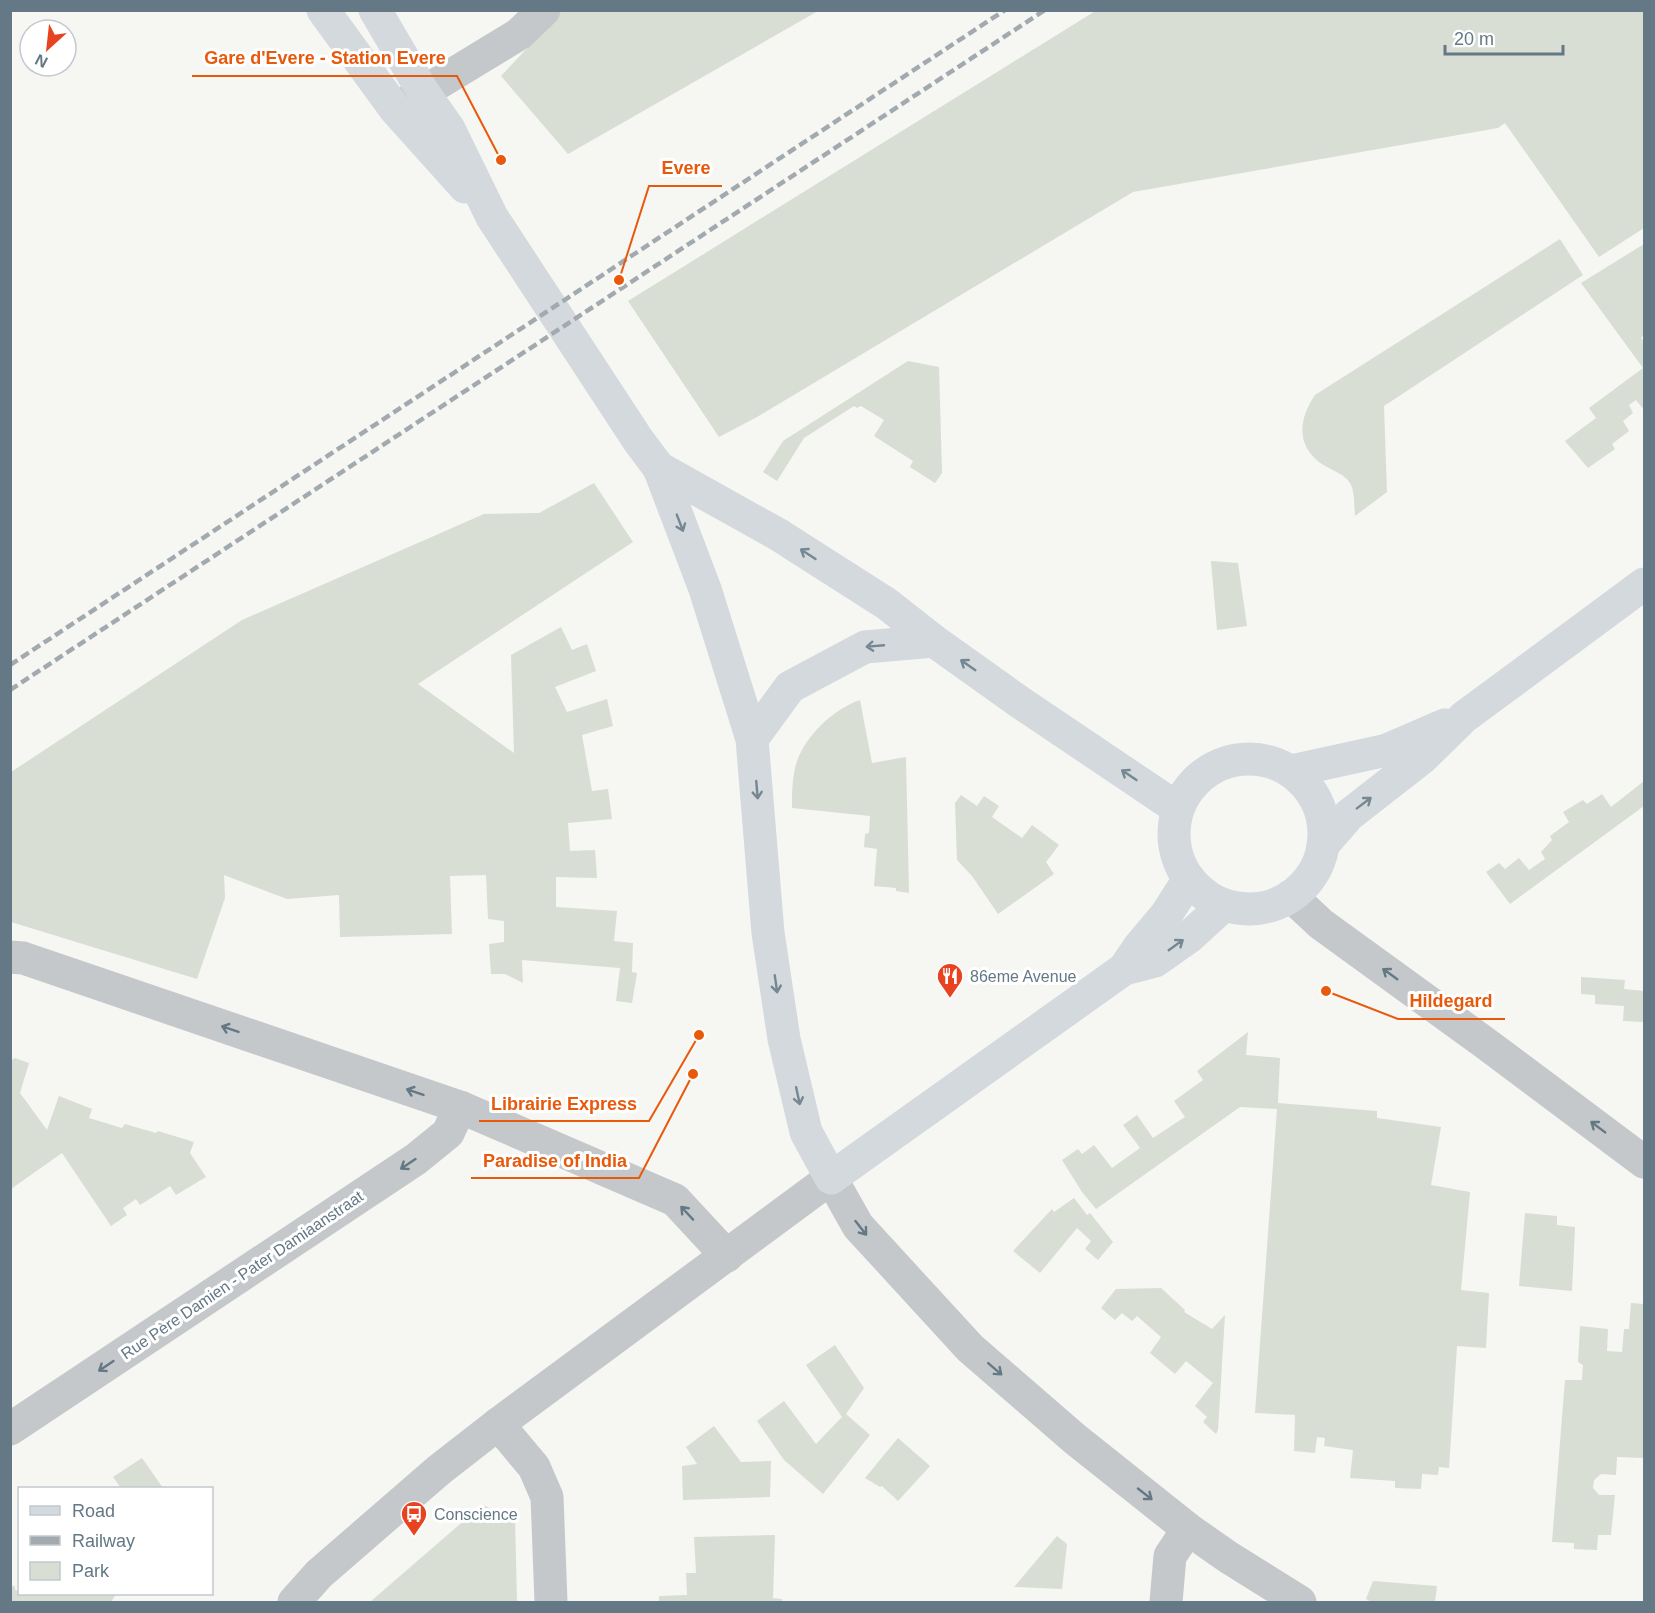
<svg xmlns="http://www.w3.org/2000/svg" width="1655" height="1613" font-family="Helvetica,sans-serif">
<style>
.green{fill:#d8ded4}
.lines{fill:none;stroke-linecap:round;stroke-linejoin:round}
.street{stroke:#c4c8cb;stroke-width:33}
.secondary{stroke:#d4d9dd;stroke-width:33}
.rail{stroke:#a2aaaf;stroke-width:4.5;stroke-dasharray:9 4.5;stroke-linecap:butt}
.oneway{stroke:#758792}
.oneway2{stroke:#647885}
.labels{text-anchor:middle;dominant-baseline:central;stroke-width:6;stroke-linejoin:round;paint-order:stroke}
.poi-label{font-size:16px;fill:#647885;stroke:#fff;text-anchor:start}
.street-label{font-size:16px;fill:#647885;stroke:#fff}
.leader{fill:none;stroke:#e8590c;stroke-width:2}
.callout-dot{fill:#e8590c;stroke:#fff;stroke-width:2}
.callout-label{font-size:18px;text-anchor:middle;font-weight:bold;fill:#e8590c;stroke:#fff;stroke-width:6;stroke-linejoin:round;paint-order:stroke}
</style>
<rect width="100%" height="100%" fill="#f6f6f3"/>
<g class="green">
<polygon points="1097,10 1644,11 1644,228 1599,257 1505,123 1498,128 1133,192 757,417 719,437 628,301"/>
<polygon points="562,11 818,11 568,154 501,76"/>
<path d="M 1560,239 L 1583,275 L 1384,406 L 1387,492 L 1355,516 C 1354,507 1355,491 1350,483 C 1343,472 1329,470 1319,462 C 1295,443 1300,417 1315,395 Z"/>
<polygon points="1644,244 1644,335 1641,338 1644,342 1644,410 1636,400 1629,405 1633,413 1623,421 1629,431 1612,444 1615,449 1588,468 1565,441 1596,418 1589,408 1643,368 1581,283"/>
<polygon points="908,361 939,367 942,473 935,483 910,467 913,461 874,436 884,420 861,406 857,408 854,406 804,438 777,481 763,472 783,441"/>
<polygon points="594,483 633,542 418,684 514,753 511,655 561,627 572,650 587,644 596,671 555,687 567,712 607,699 613,726 582,735 592,791 608,789 612,819 568,823 570,851 595,850 597,878 556,877 556,907 617,911 614,941 633,943 632,972 637,973 632,1003 616,1001 620,968 522,960 523,983 505,974 491,974 489,944 504,942 504,921 488,919 486,875 450,876 452,934 340,937 339,895 287,899 224,875 225,898 197,979 11,922 11,772 242,620 484,514 539,513"/>
<polygon points="1211,561 1238,563 1247,626 1217,630"/>
<path d="M 860,700 L 872,763 L 906,757 L 909,893 L 896,891 L 896,888 L 874,886 L 877,849 L 864,847 L 865,834 L 869,833 L 870,816 L 792,808 C 792,792 792,776 797,761 C 807,734 834,709 860,700 Z"/>
<polygon points="1644,781 1644,806 1510,904 1486,872 1499,863 1505,869 1519,858 1529,870 1545,859 1541,852 1552,840 1550,836 1569,822 1563,812 1583,800 1587,804 1602,794 1611,807"/>
<polygon points="961,795 977,806 984,796 999,806 992,817 1022,838 1032,825 1059,845 1046,862 1054,874 998,914 972,876 957,860 955,803"/>
<polygon points="1581,977 1625,980 1624,989 1644,991 1644,1022 1623,1021 1624,1006 1595,1004 1595,995 1581,994"/>
<polygon points="1248,1032 1246,1055 1280,1058 1278,1103 1377,1111 1377,1118 1441,1127 1431,1185 1470,1192 1461,1290 1489,1293 1486,1348 1457,1346 1449,1468 1439,1467 1438,1475 1422,1474 1421,1489 1395,1488 1395,1481 1350,1478 1353,1450 1324,1446 1325,1438 1317,1437 1315,1453 1294,1451 1295,1415 1255,1413 1277,1109 1240,1107 1096,1209 1082,1192 1062,1160 1078,1149 1082,1154 1094,1145 1112,1168 1140,1148 1123,1125 1137,1115 1153,1138 1185,1117 1174,1101 1203,1080 1197,1071"/>
<polygon points="15,1058 29,1063 20,1093 47,1130 59,1096 92,1109 89,1118 122,1128 125,1124 156,1133 158,1131 194,1142 190,1153 206,1177 176,1195 170,1186 140,1205 136,1199 123,1208 127,1215 111,1226 62,1153 11,1189 10,1061"/>
<polygon points="1074,1198 1087,1215 1090,1213 1113,1242 1098,1260 1085,1249 1091,1241 1077,1228 1040,1273 1013,1251 1052,1209 1054,1212"/>
<polygon points="1525,1213 1557,1216 1557,1225 1575,1227 1572,1291 1519,1286"/>
<polygon points="1161,1288 1185,1310 1184,1312 1212,1329 1225,1315 1218,1430 1216,1434 1203,1422 1207,1417 1195,1406 1213,1383 1186,1361 1175,1374 1150,1353 1161,1337 1137,1316 1132,1321 1122,1313 1115,1320 1101,1308 1116,1289"/>
<polygon points="1631,1303 1644,1304 1644,1458 1617,1457 1616,1475 1601,1474 1594,1480 1593,1488 1599,1495 1615,1495 1611,1535 1598,1535 1597,1550 1574,1549 1574,1543 1552,1542 1565,1380 1582,1380 1583,1365 1578,1362 1580,1326 1608,1329 1607,1351 1622,1352 1624,1329 1629,1329"/>
<polygon points="835,1345 864,1388 846,1414 870,1435 823,1494 784,1460 757,1421 784,1401 816,1444 842,1417 806,1365"/>
<polygon points="714,1426 741,1462 771,1461 770,1497 683,1500 682,1466 697,1464 686,1447"/>
<polygon points="898,1438 930,1466 898,1501 882,1486 880,1487 865,1478"/>
<polygon points="142,1458 163,1488 121,1488 113,1477"/>
<polygon points="482,1505 515,1518 517,1602 370,1602"/>
<polygon points="775,1535 773,1598 782,1599 782,1602 659,1602 659,1596 687,1595 686,1573 696,1573 694,1537"/>
<polygon points="1057,1536 1067,1544 1062,1589 1014,1587"/>
<polygon points="1373,1581 1437,1586 1435,1602 1372,1602 1366,1599"/>
<polygon points="14,1585 16,1591 19,1589 20,1594 116,1594 111,1602 11,1602 11,1588"/>
</g>
<g class="lines">
<g class="street">
<polyline points="399,107 519,34 544,10"/>
<polyline points="1291,896 1321,924 1485,1043 1644,1162"/>
<polyline points="10,957 23,958 460,1107 675,1200 727,1256"/>
<polyline points="498,1424 534,1467 547,1497 551,1602"/>
<polyline points="10,1429 416,1159 448,1133 460,1107"/>
<polyline points="294,1602 319,1574 439,1470 498,1424 831,1178 858,1226 970,1348 1075,1439 1188,1529 1228,1557 1300,1602"/>
<polyline points="1166,1602 1170,1556 1188,1529"/>
</g>
<g class="secondary">
<polyline points="323,10 395,109 465,187"/>
<polyline points="375,10 423,92 449,129 492,217 638,440 659,468 705,589 752,739 768,933 784,1039 806,1132 831,1178 1124,969 1155,961 1189,937 1224,905"/>
<polyline points="659,468 779,535 887,604 934,641 1021,703 1177,808"/>
<polyline points="752,739 790,687 865,647 934,641"/>
<circle cx="1249" cy="834" r="75"/>
<polyline points="1291,771 1387,750 1445,725"/>
<polyline points="1323,845 1349,815 1422,758 1464,717 1644,584"/>
<polyline points="1124,969 1139,947 1166,915 1189,879"/>
</g>
<g class="rail">
<polyline points="10,665 1005,10"/>
<polyline points="10,690 1045,10"/>
</g>
</g>
<defs><path id="oneway-shaft" d="M-6 0H5M1.5-3L5.5 0L1.5 3" fill="none" stroke-width="1.6" stroke-linecap="round" stroke-linejoin="round" transform="scale(1.5)"/></defs>
<g class="oneway">
<use href="#oneway-shaft" transform="translate(680 523) rotate(69)"/>
<use href="#oneway-shaft" transform="translate(808 554) rotate(-147)"/>
<use href="#oneway-shaft" transform="translate(875 646) rotate(175)"/>
<use href="#oneway-shaft" transform="translate(968 665) rotate(-145)"/>
<use href="#oneway-shaft" transform="translate(1129 775) rotate(-146)"/>
<use href="#oneway-shaft" transform="translate(757 790) rotate(85)"/>
<use href="#oneway-shaft" transform="translate(1364 803) rotate(-37)"/>
<use href="#oneway-shaft" transform="translate(1176 945) rotate(-36)"/>
<use href="#oneway-shaft" transform="translate(776 984) rotate(82)"/>
<use href="#oneway-shaft" transform="translate(798 1096) rotate(78)"/>
</g>
<g class="oneway2">
<use href="#oneway-shaft" transform="translate(1390 974) rotate(-144)"/>
<use href="#oneway-shaft" transform="translate(230 1029) rotate(-161)"/>
<use href="#oneway-shaft" transform="translate(415 1092) rotate(-161)"/>
<use href="#oneway-shaft" transform="translate(1598 1127) rotate(-143)"/>
<use href="#oneway-shaft" transform="translate(408 1164) rotate(146)"/>
<use href="#oneway-shaft" transform="translate(687 1213) rotate(-133)"/>
<use href="#oneway-shaft" transform="translate(861 1228) rotate(52)"/>
<use href="#oneway-shaft" transform="translate(106 1366) rotate(146)"/>
<use href="#oneway-shaft" transform="translate(995 1369) rotate(41)"/>
<use href="#oneway-shaft" transform="translate(1145 1494) rotate(38)"/>
</g>
<defs>
<g id="restaurant-pin" transform="scale(1.35)"><path d="M0 17L-7.5 6A9.5 9.5 0 1 1 7.5 6Z" fill="#e84321" stroke="#fff"/><path d="M-5-6h1v4h1v-4h1v4h1v-4h1v5L-1.5 .5V6h-2V.5L-5-1ZM5-6V6H3V1.5H1.5Q1.5-4 5-6Z" fill="#fff"/></g>
<g id="bus-pin" transform="scale(1.35)"><path d="M0 17L-7.5 6A9.5 9.5 0 1 1 7.5 6Z" fill="#e84321" stroke="#fff"/><path d="M-5-6H5V4H4V6H2V4H-2V6H-4V4H-5ZM-3.5-4V0h7V-4ZM-3.5 1.2v1.5H-2V1.2ZM2 1.2v1.5H3.5V1.2Z" fill="#fff"/></g>
</defs>
<g fill-rule="evenodd">
<use href="#restaurant-pin" x="950" y="976"/>
<use href="#bus-pin" x="414" y="1514"/>
</g>
<g class="labels">
<g class="poi-label">
<text x="970" y="976">86eme Avenue</text>
<text x="434" y="1514">Conscience</text>
</g>
<g class="street-label">
<text transform="translate(242 1275) rotate(-34)">Rue Père Damien - Pater Damiaanstraat</text>
</g>
</g>
<path class="leader" d="M501 160L457 76H192M619 280L649 186H722M1326 991L1398 1019H1505M699 1035L649 1121H479M693 1074L639 1178H471"/>
<g class="callout-dot">
<circle cx="501" cy="160" r="6"/>
<circle cx="619" cy="280" r="6"/>
<circle cx="1326" cy="991" r="6"/>
<circle cx="699" cy="1035" r="6"/>
<circle cx="693" cy="1074" r="6"/>
</g>
<g class="callout-label">
<text x="325" y="64">Gare d'Evere - Station Evere</text>
<text x="686" y="174">Evere</text>
<text x="1451" y="1007">Hildegard</text>
<text x="564" y="1110">Librairie Express</text>
<text x="555" y="1167">Paradise of India</text>
</g>
<rect width="1655" height="1613" fill="none" stroke="#647885" stroke-width="24"/>
<rect x="18" y="1487" width="195" height="108" fill="#ffffff" stroke="#c1c9ce" stroke-width="1.5"/>
<rect x="30" y="1506" width="30" height="9" fill="#d4d9dd" stroke="#c1c9ce" stroke-width="1.5"/>
<text x="72" y="1517" font-size="18" fill="#647885">Road</text>
<rect x="30" y="1536" width="30" height="9" fill="#a2aaaf" stroke="#c1c9ce" stroke-width="1.5"/>
<text x="72" y="1547" font-size="18" fill="#647885">Railway</text>
<rect x="30" y="1562" width="30" height="18" fill="#d8ded4" stroke="#c1c9ce" stroke-width="1.5"/>
<text x="72" y="1577" font-size="18" fill="#647885">Park</text>
<g transform="translate(48 48) rotate(207)"><circle r="28" fill="#ffffff" stroke="#c1c9ce" stroke-width="1.5"/>
<path d="M0-4.5L10 22L0 15L-10 22Z" fill="#e84321"/>
<text y="-9" font-size="16" font-weight="bold" text-anchor="middle" fill="#647885">N</text>
</g>
<path d="M1445 45v9h118v-9" fill="none" stroke="#647885" stroke-width="3"/>
<text x="1454" y="45" font-size="18" fill="#647885" stroke="#ffffff" stroke-width="4.5" paint-order="stroke">20 m</text>
</svg>
